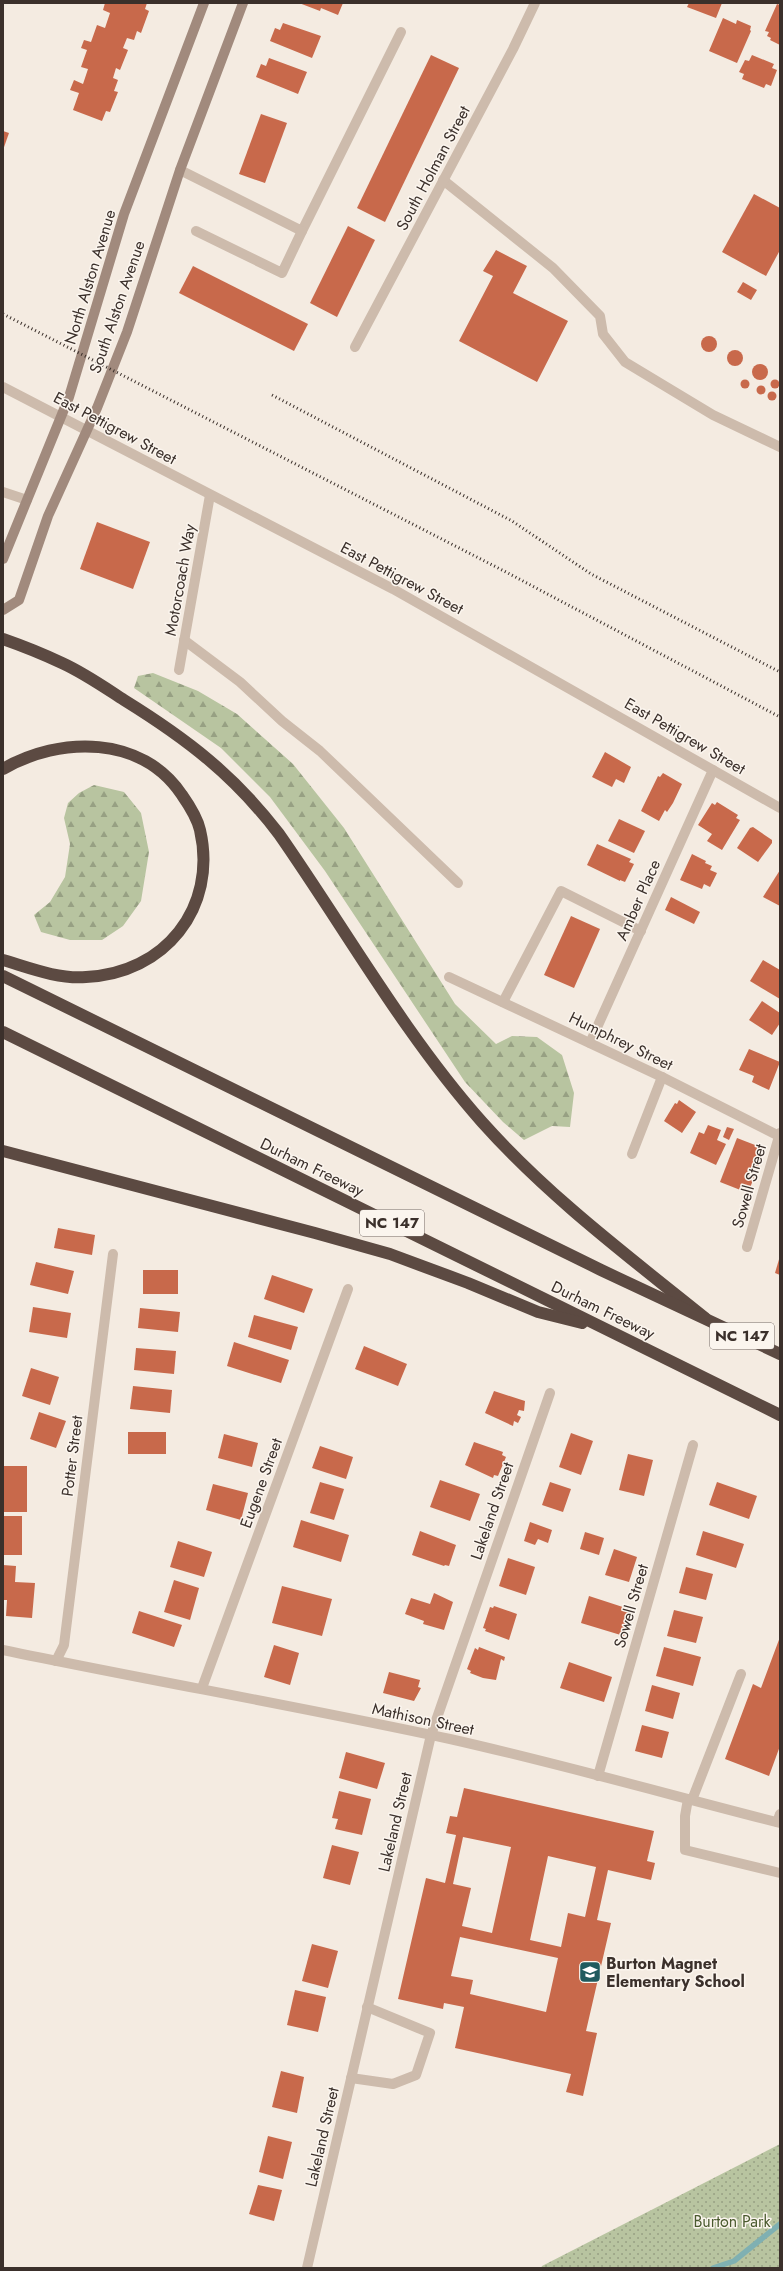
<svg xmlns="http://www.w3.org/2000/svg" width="783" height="2271" font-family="Jost,sans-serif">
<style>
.forest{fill:url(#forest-firs)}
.park{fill:url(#park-dots)}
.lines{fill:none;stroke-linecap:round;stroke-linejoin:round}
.stream{stroke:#7fb0b2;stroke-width:5.5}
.building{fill:#c8694b;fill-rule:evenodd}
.service{stroke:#cdbbac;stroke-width:10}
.minor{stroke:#cdbbac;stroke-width:10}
.tertiary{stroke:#cdbbac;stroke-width:10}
.secondary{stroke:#a18a7d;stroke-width:10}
.motorway{stroke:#5c4a42;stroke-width:12}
.rail{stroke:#3b302b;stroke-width:3;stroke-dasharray:1 3;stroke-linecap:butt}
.labels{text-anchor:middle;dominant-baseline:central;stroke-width:3;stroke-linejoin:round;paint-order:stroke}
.shield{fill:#fbf5ee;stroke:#756b66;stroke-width:1}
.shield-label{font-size:15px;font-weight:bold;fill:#3b302b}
.street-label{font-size:16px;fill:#3b302b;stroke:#fbf5ee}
.poi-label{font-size:16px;font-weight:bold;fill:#3b302b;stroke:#fbf5ee;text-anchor:start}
.park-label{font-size:16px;fill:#4a5a2e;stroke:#fbf5ee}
</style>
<defs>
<pattern id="forest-firs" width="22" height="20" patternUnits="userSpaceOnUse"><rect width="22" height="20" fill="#b8c4a0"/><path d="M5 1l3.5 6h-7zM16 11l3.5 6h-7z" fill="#97a083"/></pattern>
<pattern id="park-dots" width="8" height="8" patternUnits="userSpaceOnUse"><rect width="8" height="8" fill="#b8c4a0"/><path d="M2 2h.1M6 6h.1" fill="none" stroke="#97a083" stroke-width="1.8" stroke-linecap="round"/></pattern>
</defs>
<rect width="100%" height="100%" fill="#f4ebe1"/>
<g class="forest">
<polygon points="153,673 198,691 237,714 293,764 344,828 455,1004 496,1044 512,1036 537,1037 562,1055 574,1093 570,1127 552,1126 524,1140 503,1122 465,1082 325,871 270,797 221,748 134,688 138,676"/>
<polygon points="94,785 124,792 141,813 149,852 141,901 123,926 102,940 70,940 41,932 34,915 50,902 65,877 70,844 64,818 68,803 79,793"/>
</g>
<polygon class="park" points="780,2144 780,2268 541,2268 542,2266"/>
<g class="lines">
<polyline class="stream" points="713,2268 734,2261 780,2224"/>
</g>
<g class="building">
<polygon points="105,3 147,3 145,9 149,11 141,33 137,31 134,40 127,38 123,48 128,50 120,70 116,68 113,78 118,80 114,91 118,92 110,112 106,111 102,121 73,110 79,93 70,90 74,80 83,84 88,69 81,67 87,50 81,48 84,40 91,42 97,25 105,28 110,13 103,10"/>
<polygon points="299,3 343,3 338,15 321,8 320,11"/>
<polygon points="689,3 722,3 716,18 687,7"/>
<polygon points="777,4 780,5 780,45 770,40 771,38 767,36 769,32 765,31"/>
<polygon points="723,18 736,24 737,20 751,26 750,30 751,31 737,63 709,51"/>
<polygon points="283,23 321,36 312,58 270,41 275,28 280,30"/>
<polygon points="431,55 459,68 385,222 357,208"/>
<polygon points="752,55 774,64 772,68 777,70 771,86 766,84 764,88 742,79 744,74 739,72 745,60 749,61"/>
<polygon points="269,58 307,72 298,94 256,77 261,64 266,66"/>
<polygon points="261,114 287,123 265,183 239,174"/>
<polygon points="3,131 9,133 3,150"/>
<polygon points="754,194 780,208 780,250 766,276 722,252"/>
<polygon points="348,226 375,240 337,317 310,303"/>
<polygon points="496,250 527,266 513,293 568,321 537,382 459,341 493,276 483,271"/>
<polygon points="193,266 308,324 294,351 179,293"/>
<polygon points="743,282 757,290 751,300 737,292"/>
<circle cx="709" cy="344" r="8"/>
<circle cx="735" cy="358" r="8"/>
<circle cx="760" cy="372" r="8"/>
<circle cx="745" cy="384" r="4.5"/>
<circle cx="775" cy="384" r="4.5"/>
<circle cx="761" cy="390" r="4.5"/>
<circle cx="772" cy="396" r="4.5"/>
<polygon points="97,522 150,542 133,589 80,569"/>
<polygon points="605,752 631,767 624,783 616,779 612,787 592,777"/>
<polygon points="663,773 682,784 673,803 667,812 665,810 659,821 641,811 658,776 660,777"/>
<polygon points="717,802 738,815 736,818 740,820 722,850 707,841 712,834 698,825 712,803 715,805"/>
<polygon points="619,819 645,831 634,853 608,841"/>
<polygon points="753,827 772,840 772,843 758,862 737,848 750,828"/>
<polygon points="597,844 631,859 629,862 634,864 625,882 620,880 620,881 587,865"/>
<polygon points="692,854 706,861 705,863 712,866 710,870 717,873 710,887 704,884 702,889 680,880"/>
<polygon points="780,870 780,906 763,897"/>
<polygon points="671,897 700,912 694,924 665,910"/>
<polygon points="571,916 600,929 574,988 544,975"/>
<polygon points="763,960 780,970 780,999 750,981"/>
<polygon points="762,1001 780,1013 780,1023 772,1035 749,1020"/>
<polygon points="749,1049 780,1062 769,1090 752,1082 754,1076 739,1070"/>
<polygon points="679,1100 696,1112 682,1133 664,1121 675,1103 677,1104"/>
<polygon points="708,1125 721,1130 717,1140 726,1144 716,1165 690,1153 699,1132 704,1134"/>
<polygon points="727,1127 734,1129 729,1140 723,1137"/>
<polygon points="737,1138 765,1149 748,1193 720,1182"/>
<polygon points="58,1228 95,1235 92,1255 54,1248"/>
<polygon points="780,1256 780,1275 775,1273"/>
<polygon points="36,1262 74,1271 68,1294 30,1285"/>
<rect x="143" y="1270" width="35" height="24"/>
<polygon points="272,1275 313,1289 304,1313 264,1299"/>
<polygon points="33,1307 71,1313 67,1338 29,1332"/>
<polygon points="140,1308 180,1312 178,1332 138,1328"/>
<polygon points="254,1315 298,1327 291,1350 248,1337"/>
<polygon points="234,1342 289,1360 281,1383 227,1366"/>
<polygon points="364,1346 407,1364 398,1386 355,1369"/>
<polygon points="136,1348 176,1351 174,1374 134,1370"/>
<polygon points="31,1368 59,1377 50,1405 22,1396"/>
<polygon points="133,1386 172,1390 170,1413 130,1409"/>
<polygon points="494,1391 525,1401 524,1411 519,1410 517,1415 521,1417 518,1423 514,1421 513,1426 485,1413"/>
<polygon points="39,1412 66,1421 56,1448 30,1439"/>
<rect x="128" y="1432" width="38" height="22"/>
<polygon points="571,1433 593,1441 581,1475 559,1467"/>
<polygon points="224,1434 258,1443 252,1467 218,1458"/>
<polygon points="474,1442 503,1452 502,1455 506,1457 498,1476 494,1475 493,1478 465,1465"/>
<polygon points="320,1446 353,1457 346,1479 312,1468"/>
<polygon points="628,1454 653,1460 644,1496 619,1490"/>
<rect x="3" y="1466" width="24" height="46"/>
<polygon points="440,1480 480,1494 470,1521 430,1507"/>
<polygon points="320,1482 344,1489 334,1520 310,1513"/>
<polygon points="550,1482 571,1489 563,1512 542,1505"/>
<polygon points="717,1482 757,1496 749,1519 709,1505"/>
<polygon points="213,1484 248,1493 241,1520 206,1510"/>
<rect x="3" y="1516" width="19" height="39"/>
<polygon points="301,1520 349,1535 341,1562 293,1547"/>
<polygon points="530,1522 552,1530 548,1543 538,1539 535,1545 524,1541"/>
<polygon points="420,1531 456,1545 449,1566 445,1565 444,1566 412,1555"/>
<polygon points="703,1531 744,1544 736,1568 696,1555"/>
<polygon points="585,1532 604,1538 599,1555 580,1549"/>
<polygon points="178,1541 212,1552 204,1577 170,1567"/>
<polygon points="614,1549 637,1557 629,1582 605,1575"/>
<polygon points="508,1558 535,1567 526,1595 499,1586"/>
<polygon points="3,1565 16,1566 15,1582 35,1583 32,1618 6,1616 7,1600 3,1600"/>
<polygon points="686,1567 713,1574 706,1600 679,1593"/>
<polygon points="174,1580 199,1588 190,1620 164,1612"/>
<polygon points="282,1586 332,1599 322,1636 272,1623"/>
<polygon points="434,1593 453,1602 444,1630 423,1624 424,1621 405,1614 411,1598 430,1604"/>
<polygon points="589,1596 632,1610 624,1636 581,1623"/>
<polygon points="494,1606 517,1614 509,1640 485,1631 486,1629 483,1628 490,1607 493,1608"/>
<polygon points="674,1610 703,1617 696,1643 667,1636"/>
<polygon points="139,1611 182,1625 174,1647 132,1633"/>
<polygon points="780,1637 780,1746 769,1776 725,1759 753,1684 761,1688"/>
<polygon points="274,1645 299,1653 290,1685 264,1677"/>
<polygon points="479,1647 505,1657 504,1661 501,1659 496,1680 483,1678 470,1673 471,1671 467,1669 475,1648 478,1650"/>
<polygon points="664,1647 701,1657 693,1686 656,1676"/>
<polygon points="569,1662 612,1677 604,1702 560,1688"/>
<polygon points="389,1672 420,1680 418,1687 421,1688 414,1701 383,1693"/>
<polygon points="652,1685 680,1693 673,1719 645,1711"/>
<polygon points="642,1725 669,1732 662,1758 635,1751"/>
<polygon points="346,1752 385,1763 377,1789 339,1778"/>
<path d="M 464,1788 L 654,1831 L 647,1861 L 655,1863 L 651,1880 L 608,1870 L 597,1920 L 611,1923 L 586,2031 L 597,2033 L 583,2096 L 566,2092 L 571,2074 L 455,2048 L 464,2007 L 444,2003 L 443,2009 L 398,1999 L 426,1878 L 445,1883 L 456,1835 L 446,1833 L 450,1816 L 457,1817 ZM 463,1837 L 511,1847 L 492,1933 L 462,1926 L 471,1888 L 453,1884 ZM 548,1856 L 596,1867 L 585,1917 L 568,1913 L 561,1947 L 530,1940 ZM 460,1937 L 558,1958 L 546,2012 L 470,1994 L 473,1980 L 451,1976 Z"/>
<polygon points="339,1791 371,1799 362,1835 335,1829 338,1819 332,1818"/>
<polygon points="332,1845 359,1852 350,1885 323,1878"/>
<polygon points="312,1944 338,1951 328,1988 302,1981"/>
<polygon points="295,1990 326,1997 318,2032 287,2025"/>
<polygon points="281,2071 304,2077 297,2113 272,2107"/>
<polygon points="268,2136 292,2142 283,2179 259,2172"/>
<polygon points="258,2185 282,2190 274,2221 249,2214"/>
</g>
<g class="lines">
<g class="service">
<polyline points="180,170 302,231 401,32"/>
<polyline points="443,180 553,268 600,316 603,334 625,362 713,415 780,447"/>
<polyline points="196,231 282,273 302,231"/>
<polyline points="3,492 27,500"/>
<polyline points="184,640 240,682 282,721 320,751 458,883"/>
<polyline points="503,1002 561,891 641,931"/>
<polyline points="688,1799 685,1816 685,1850 780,1873"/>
<polyline points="692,1800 741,1674"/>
<polyline points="777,1822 780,1814"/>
<polyline points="351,2078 393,2084 416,2075 430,2033 367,2007"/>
</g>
<g class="minor">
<polyline points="355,347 513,49 535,3"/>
<polyline points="179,670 210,495"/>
<polyline points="449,977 662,1077 779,1136"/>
<polyline points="590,1043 713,770"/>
<polyline points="632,1154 662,1077"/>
<polyline points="747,1247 780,1133"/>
<path d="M 3,1650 C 152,1681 302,1707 450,1739 C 561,1764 670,1795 780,1823"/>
<polyline points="56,1661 64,1645 113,1254"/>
<polyline points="202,1688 348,1289"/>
<polyline points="598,1776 693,1445"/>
<polyline points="307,2268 431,1735 550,1393"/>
</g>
<polyline class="tertiary" points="3,387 393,589 780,808"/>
<g class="secondary">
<polyline points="3,559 69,397 124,214 204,3"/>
<polyline points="3,610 19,600 48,516 97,408 127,332 180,170 243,3"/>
</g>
<g class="motorway">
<path d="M 3,639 C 23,646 43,654 62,663 C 84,673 104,687 124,700 C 187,739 234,775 279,834 C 346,930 404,1034 482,1122 C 548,1196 628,1256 705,1318"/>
<path d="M 3,769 C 60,736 142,735 182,795 C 189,805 197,817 200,830 C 218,908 164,974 86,977 C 57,979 30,968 3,960"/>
<polyline points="3,976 601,1270 780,1354"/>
<polyline points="3,1032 780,1415"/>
<polyline points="3,1151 315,1233 390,1254 468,1283 538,1312 582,1323"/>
</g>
<g class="rail">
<polyline points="3,314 504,571 780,717"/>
<polyline points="272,395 512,521 591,574 780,672"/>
</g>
</g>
<defs>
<g id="school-square" transform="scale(1.15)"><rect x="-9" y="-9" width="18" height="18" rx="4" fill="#1f5a5e" stroke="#fbf5ee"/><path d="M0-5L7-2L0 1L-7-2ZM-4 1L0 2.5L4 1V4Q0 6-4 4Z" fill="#fff"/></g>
</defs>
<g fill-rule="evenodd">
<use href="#school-square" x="590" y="1972"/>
</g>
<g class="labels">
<g class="shield">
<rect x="360" y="1210" width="64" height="26" rx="3"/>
<rect x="710" y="1323" width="64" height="26" rx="3"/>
</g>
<g class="shield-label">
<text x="392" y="1223">NC 147</text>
<text x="742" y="1336">NC 147</text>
</g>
<g class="street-label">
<text transform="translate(433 168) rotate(-62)">South Holman Street</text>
<text transform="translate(90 277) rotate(-73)">North Alston Avenue</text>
<text transform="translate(117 307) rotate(-71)">South Alston Avenue</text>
<text transform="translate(115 428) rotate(28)">East Pettigrew Street</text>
<text transform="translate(402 578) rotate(28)">East Pettigrew Street</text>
<text transform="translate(180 580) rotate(-80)">Motorcoach Way</text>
<text transform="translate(685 736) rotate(30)">East Pettigrew Street</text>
<text transform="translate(638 900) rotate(-66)">Amber Place</text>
<text transform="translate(621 1041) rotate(26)">Humphrey Street</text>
<text transform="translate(312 1167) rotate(26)">Durham Freeway</text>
<text transform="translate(749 1186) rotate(-74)">Sowell Street</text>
<text transform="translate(603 1310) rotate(26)">Durham Freeway</text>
<text transform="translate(72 1456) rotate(-83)">Potter Street</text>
<text transform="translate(261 1483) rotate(-70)">Eugene Street</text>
<text transform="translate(492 1511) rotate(-71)">Lakeland Street</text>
<text transform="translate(631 1606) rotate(-74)">Sowell Street</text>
<text transform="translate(423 1719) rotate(12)">Mathison Street</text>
<text transform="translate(395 1822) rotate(-77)">Lakeland Street</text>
<text transform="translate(322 2137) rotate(-77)">Lakeland Street</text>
</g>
<g class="poi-label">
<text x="606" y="1963">Burton Magnet<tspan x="606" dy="18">Elementary School</tspan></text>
</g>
<g class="park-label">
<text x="732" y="2221">Burton Park</text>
</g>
</g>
<rect width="783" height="2271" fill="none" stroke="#3b302b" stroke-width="8"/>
</svg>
